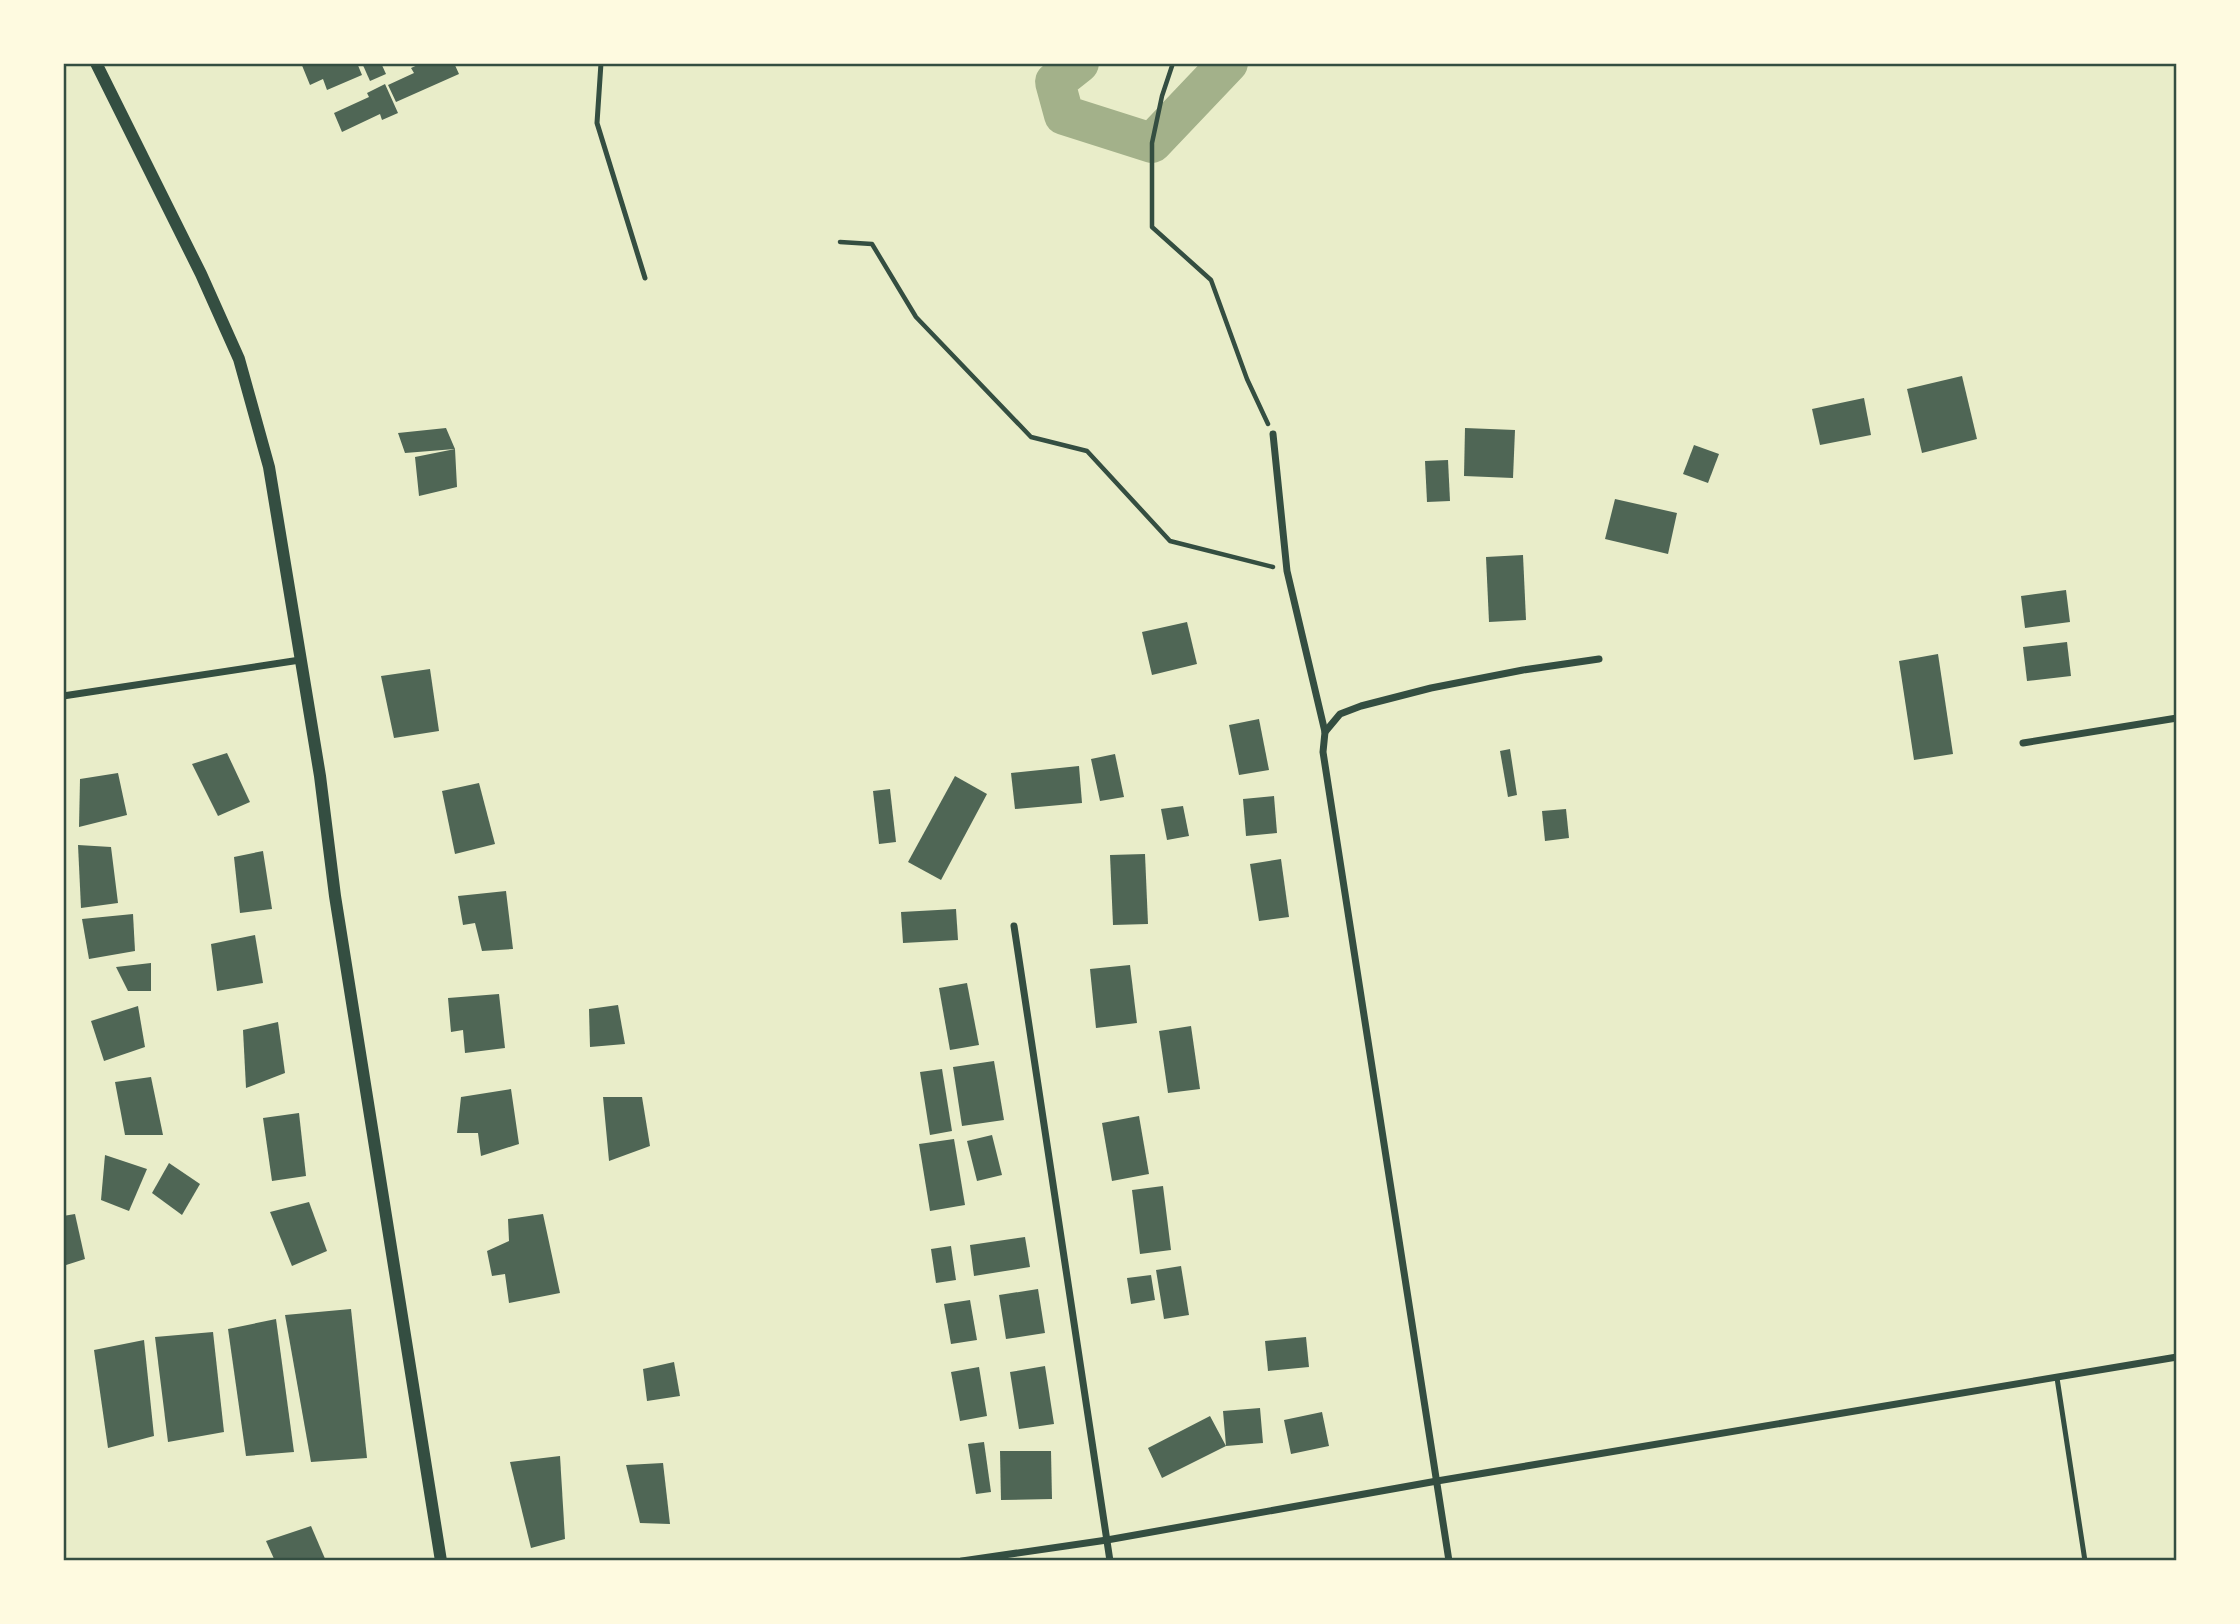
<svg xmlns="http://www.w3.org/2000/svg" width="2240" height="1624" font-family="Cabin,sans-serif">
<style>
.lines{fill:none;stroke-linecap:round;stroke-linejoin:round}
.river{stroke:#a3b18a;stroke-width:40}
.building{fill:#4f6655}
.path{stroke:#344e41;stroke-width:4.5}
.service{stroke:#344e41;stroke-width:5}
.minor{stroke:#344e41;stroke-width:7}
.tertiary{stroke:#344e41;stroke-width:12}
.neatline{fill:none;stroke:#344e41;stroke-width:2.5}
</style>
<rect width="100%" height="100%" fill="#e9edc9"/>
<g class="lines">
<polyline class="river" points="1079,63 1055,82 1064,115 1152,143 1228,63"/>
</g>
<g class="building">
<polygon points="301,63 357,63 362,75 327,90 323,79 310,85"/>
<polygon points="362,63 381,63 386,74 370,81"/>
<polygon points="422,63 454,63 459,74 396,102 388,85 414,73 411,68"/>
<polygon points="385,84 398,113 382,120 380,114 342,132 334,113 369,97 367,93"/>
<polygon points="1962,376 1977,439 1922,453 1907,389"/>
<polygon points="1864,398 1871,435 1820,445 1812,409"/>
<polygon points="446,428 455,449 457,487 419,496 415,457 455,449 405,453 398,433"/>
<polygon points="1465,428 1515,430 1513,478 1464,476"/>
<polygon points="1694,445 1719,454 1708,483 1683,474"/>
<polygon points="1448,460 1450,501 1427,502 1425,461"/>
<polygon points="1615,499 1677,513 1668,554 1605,539"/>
<polygon points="1523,555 1526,620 1489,622 1486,557"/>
<polygon points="2066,590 2070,622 2025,628 2021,596"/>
<polygon points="1187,622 1197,664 1152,675 1142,632"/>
<polygon points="2067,642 2071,676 2027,681 2023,647"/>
<polygon points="1938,654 1953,754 1914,760 1899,661"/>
<polygon points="430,669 439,731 394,738 381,676"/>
<polygon points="1259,719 1269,770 1239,775 1229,725"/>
<polygon points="1510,749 1517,795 1508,797 1500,751"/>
<polygon points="227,753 250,802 218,816 192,764"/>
<polygon points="1115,754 1124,797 1100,801 1091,759"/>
<polygon points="1079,766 1082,803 1015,809 1011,773"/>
<polygon points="118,773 127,815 79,827 80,779"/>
<polygon points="955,776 987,794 941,880 908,862"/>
<polygon points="479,783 495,844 455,854 442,791"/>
<polygon points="890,789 896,842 879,844 873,791"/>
<polygon points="1274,796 1277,833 1246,836 1243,799"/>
<polygon points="1183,806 1189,836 1167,840 1161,809"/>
<polygon points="1566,809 1569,838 1545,841 1542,811"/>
<polygon points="78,845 111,847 118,903 81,908"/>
<polygon points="263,851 272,909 240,913 234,857"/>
<polygon points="1145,854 1148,924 1113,925 1110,855"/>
<polygon points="1281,859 1289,917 1259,921 1250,864"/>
<polygon points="506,891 513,949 482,951 475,923 463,925 458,896"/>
<polygon points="956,909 958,940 903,943 901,912"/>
<polygon points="133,914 135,951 89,959 82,919"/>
<polygon points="255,935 263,983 217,991 211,944"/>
<polygon points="151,963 151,991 128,991 116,967"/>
<polygon points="1130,965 1137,1023 1096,1028 1090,969"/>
<polygon points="967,983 979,1045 950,1050 939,988"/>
<polygon points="499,994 505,1048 465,1053 463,1030 451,1032 448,998"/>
<polygon points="618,1005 625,1044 590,1047 589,1009"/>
<polygon points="138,1006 145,1047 104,1061 91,1021"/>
<polygon points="278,1022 285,1073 246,1088 243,1030"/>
<polygon points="1191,1026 1200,1089 1168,1093 1159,1031"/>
<polygon points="994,1061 1004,1120 962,1126 953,1067"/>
<polygon points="942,1069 952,1131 930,1135 920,1072"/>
<polygon points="151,1077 163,1135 125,1135 115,1082"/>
<polygon points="511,1089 519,1144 481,1156 478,1133 457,1133 461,1097"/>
<polygon points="603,1097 642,1097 650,1146 609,1161"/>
<polygon points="299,1113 306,1176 272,1181 263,1118"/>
<polygon points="1139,1116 1149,1174 1112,1181 1102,1123"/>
<polygon points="992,1135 1002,1175 977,1181 967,1141"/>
<polygon points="954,1139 965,1205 930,1211 919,1144"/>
<polygon points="105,1155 147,1169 129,1211 101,1200"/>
<polygon points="169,1163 200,1184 182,1215 152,1193"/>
<polygon points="1163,1186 1171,1250 1140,1254 1132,1190"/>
<polygon points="309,1202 327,1251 292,1266 270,1212"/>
<polygon points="75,1214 85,1259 63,1266 63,1216"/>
<polygon points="543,1214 560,1293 509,1303 505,1274 492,1276 487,1251 509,1241 508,1219"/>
<polygon points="1025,1237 1030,1267 974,1276 970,1245"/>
<polygon points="951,1246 956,1280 936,1283 931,1249"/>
<polygon points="1181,1266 1189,1315 1164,1319 1156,1270"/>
<polygon points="1151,1275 1155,1300 1131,1304 1127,1278"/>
<polygon points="1038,1289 1045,1333 1006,1339 999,1295"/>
<polygon points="970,1300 977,1340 951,1344 944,1304"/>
<polygon points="351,1309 367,1458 311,1462 285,1315"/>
<polygon points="276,1319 294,1452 246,1456 228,1329"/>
<polygon points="213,1332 224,1432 168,1442 155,1337"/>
<polygon points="1306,1337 1309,1367 1268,1371 1265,1341"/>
<polygon points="144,1340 154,1436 108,1448 94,1350"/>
<polygon points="674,1362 680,1396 647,1401 643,1369"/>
<polygon points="1045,1366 1054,1424 1019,1429 1010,1372"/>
<polygon points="979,1367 987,1416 960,1421 951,1372"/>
<polygon points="1260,1408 1263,1443 1226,1446 1162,1478 1148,1448 1210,1416 1226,1446 1223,1411"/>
<polygon points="1322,1412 1329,1446 1291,1454 1284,1420"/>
<polygon points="984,1442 991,1492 976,1494 968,1444"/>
<polygon points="1000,1451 1051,1451 1052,1499 1001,1500"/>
<polygon points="560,1456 565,1539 531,1548 510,1462"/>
<polygon points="663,1463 670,1524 640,1523 626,1465"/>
<polygon points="311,1526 326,1561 275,1561 266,1541"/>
</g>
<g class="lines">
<g class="path">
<polyline points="1173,63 1162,96 1152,143 1152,227 1211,280 1247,379 1268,424"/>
<polyline points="840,242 872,244 916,317 1031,437 1087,451 1170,541 1273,567"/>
</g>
<g class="service">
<polyline points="601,63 597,123 645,278"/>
<polyline points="2057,1378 2085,1561"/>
</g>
<g class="minor">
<polyline points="1273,434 1287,571 1325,732"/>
<polyline points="63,696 300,660"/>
<polyline points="2023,743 2177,718"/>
<polyline points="1014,926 1110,1561"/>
<polyline points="962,1561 1107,1540 1437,1481 2177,1357"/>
<polyline points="1449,1561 1323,752 1325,732 1340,714 1361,706 1431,688 1523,670 1599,659"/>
</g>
<polyline class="tertiary" points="96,63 201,274 239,359 269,467 320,776 335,896 441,1561"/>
</g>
<rect width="2240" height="1624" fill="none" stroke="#fefae0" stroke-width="130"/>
<rect x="65" y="65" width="2110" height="1494" class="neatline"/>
</svg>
